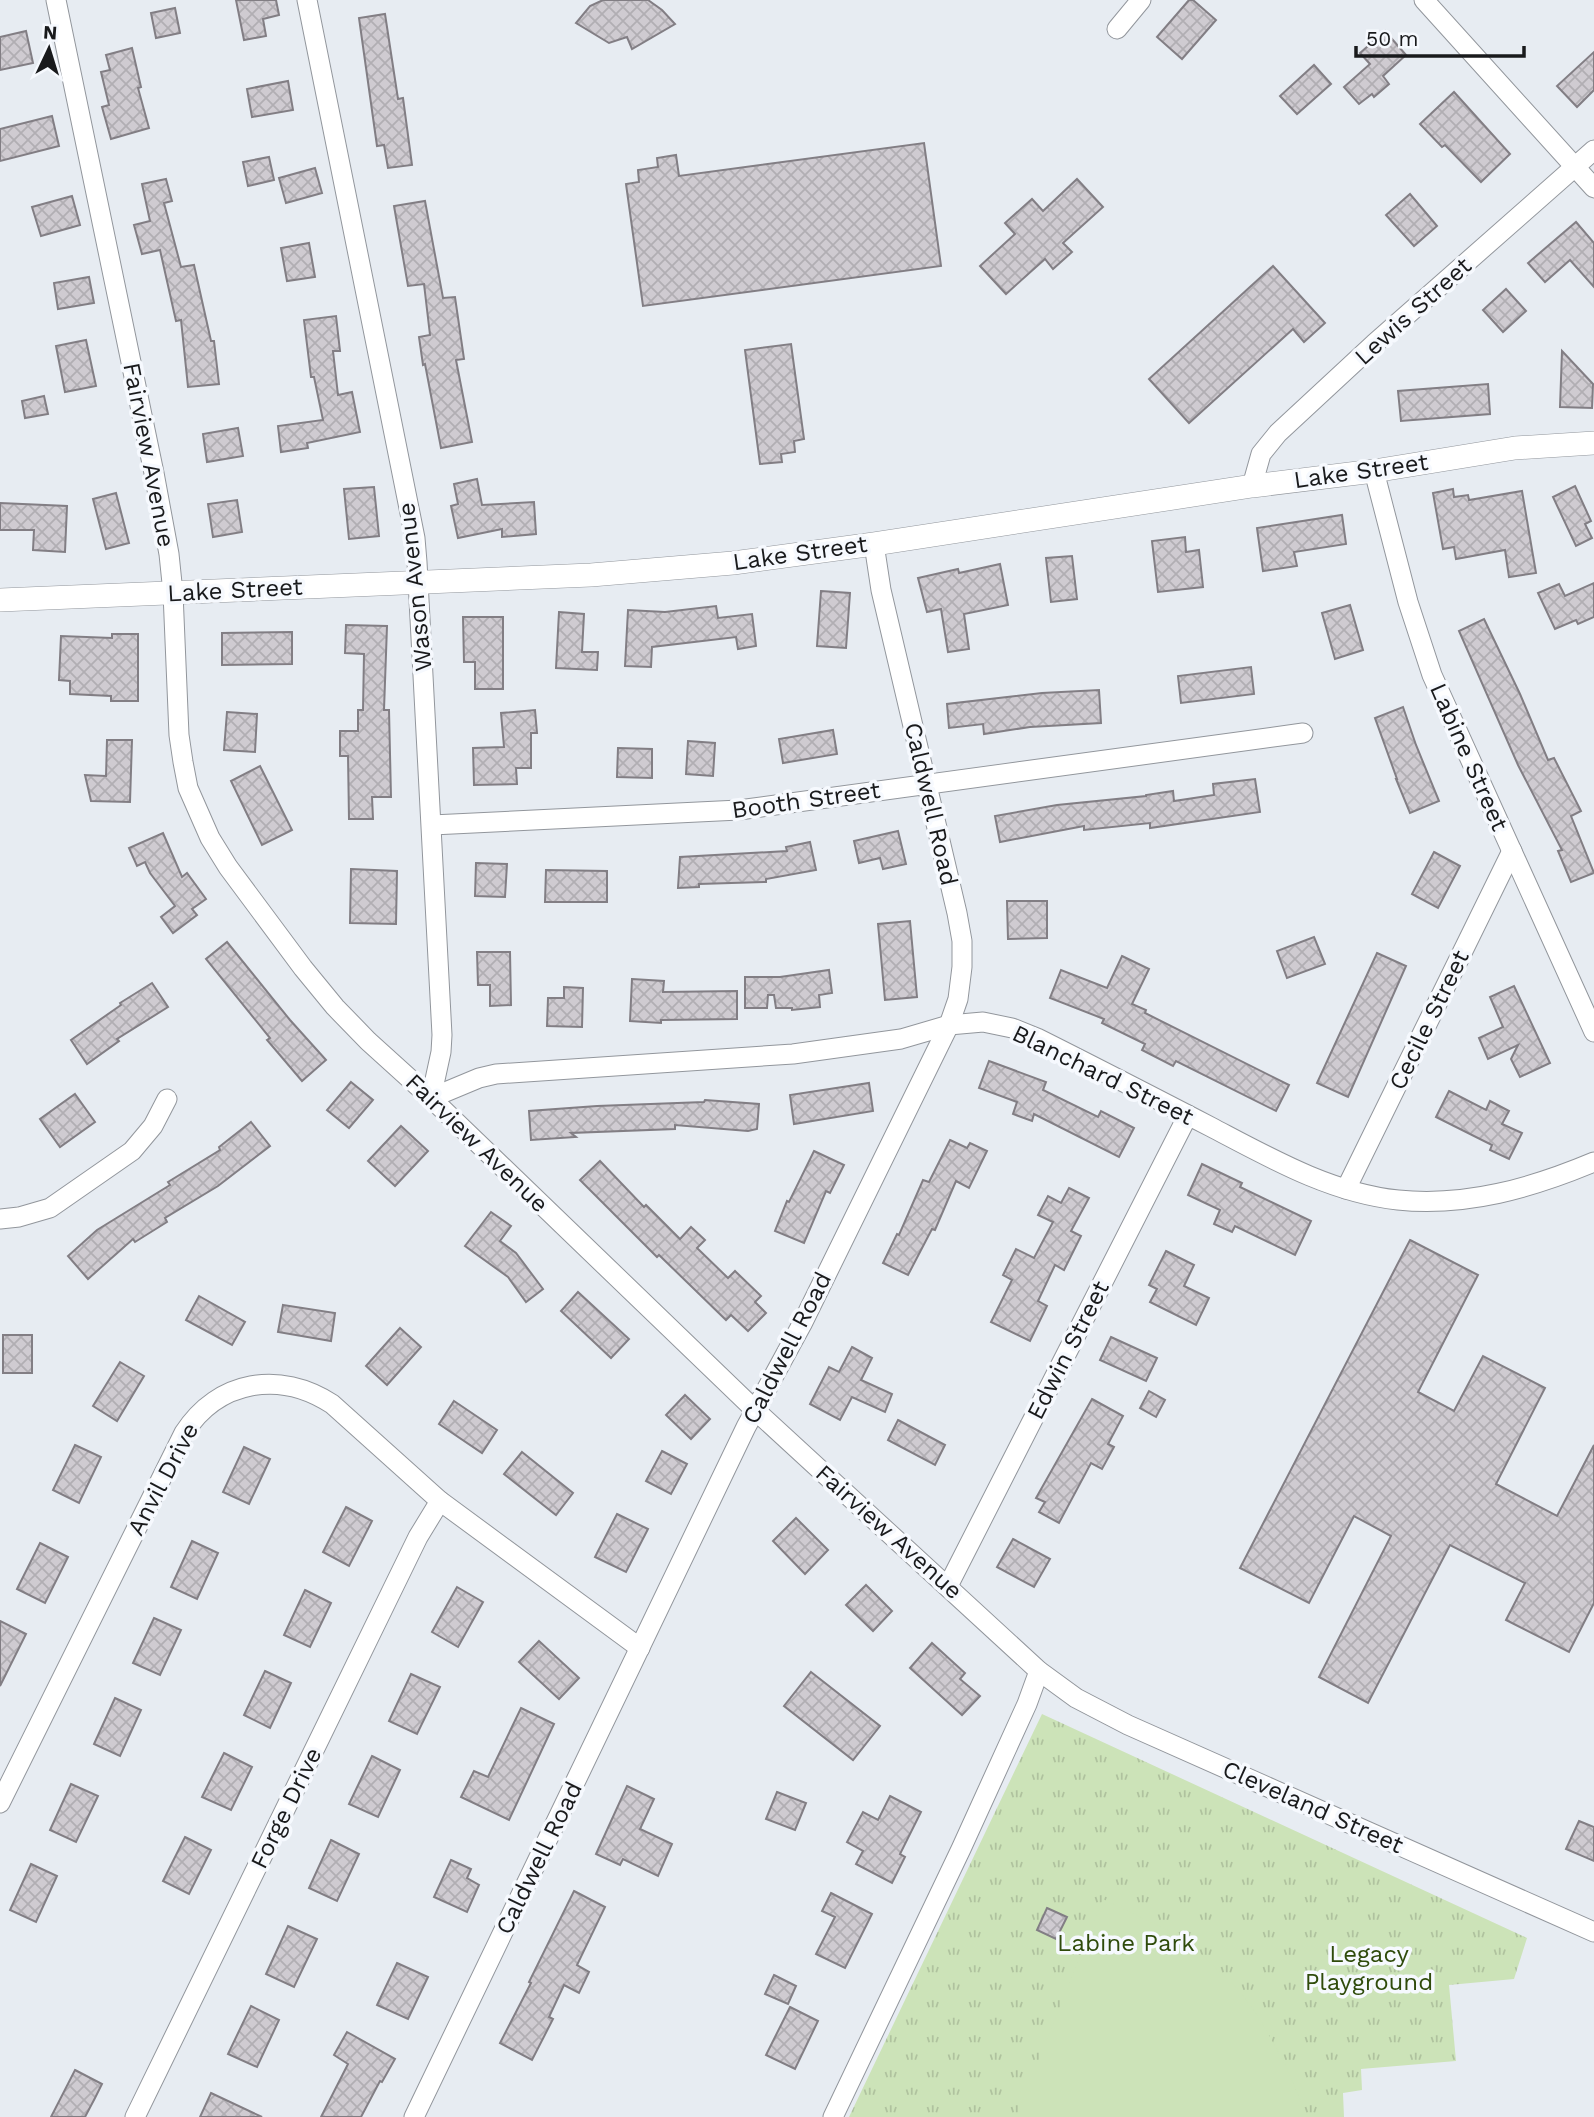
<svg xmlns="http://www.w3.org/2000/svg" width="1594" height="2117" font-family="'Work Sans',sans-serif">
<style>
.grass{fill:url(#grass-tufts)}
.garden{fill:#cce3b8}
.building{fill:url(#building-cross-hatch);stroke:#827e84;stroke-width:2}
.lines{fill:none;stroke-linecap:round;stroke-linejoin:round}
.minor-casing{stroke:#92969c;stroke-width:21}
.tertiary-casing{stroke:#92969c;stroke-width:24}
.minor{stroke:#fff;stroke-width:19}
.tertiary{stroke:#fff;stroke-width:23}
.labels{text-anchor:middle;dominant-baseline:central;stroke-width:7;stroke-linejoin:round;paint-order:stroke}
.street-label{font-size:24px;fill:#191a1c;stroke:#f6f9fe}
.park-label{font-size:24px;fill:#2f4b0b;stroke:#f6f9fe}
</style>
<defs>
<pattern id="grass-tufts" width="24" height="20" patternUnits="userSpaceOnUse" patternTransform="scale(1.75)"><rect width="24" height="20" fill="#cce3b8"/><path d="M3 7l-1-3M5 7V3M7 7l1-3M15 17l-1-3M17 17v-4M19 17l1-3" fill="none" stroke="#afc29e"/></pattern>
<pattern id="building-cross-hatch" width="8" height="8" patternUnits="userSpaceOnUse" patternTransform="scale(1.75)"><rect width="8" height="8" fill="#cfcbd1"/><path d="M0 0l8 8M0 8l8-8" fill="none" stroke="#b1aeb3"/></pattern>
</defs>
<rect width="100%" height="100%" fill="#e7ecf2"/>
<polygon class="grass" points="1042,1714 1527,1938 1514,1979 1449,1985 1456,2061 1361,2069 1362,2090 1343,2093 1344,2117 849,2117"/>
<polygon class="garden" points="1103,1899 1184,1938 1239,1990 1260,2019 1286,2066 1304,2109 1304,2117 1016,2117"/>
<g class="building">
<polygon points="236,0 276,0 279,15 263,19 266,36 244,40"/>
<polygon points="603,0 648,0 662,10 675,24 632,49 627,37 609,43 576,23 590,6"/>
<polygon points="1189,0 1193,0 1216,20 1182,59 1157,37"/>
<polygon points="175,8 180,33 156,38 151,13"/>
<polygon points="385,14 398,99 403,98 412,165 388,168 384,145 377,146 359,18"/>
<polygon points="26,31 33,63 0,70 0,37"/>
<polygon points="1385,31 1406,55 1383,76 1389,84 1374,97 1372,94 1359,104 1344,87 1370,64 1360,53"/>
<polygon points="132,48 141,87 138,88 149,128 111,139 102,107 109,105 101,72 110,70 106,55"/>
<polygon points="1594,52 1594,90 1577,107 1557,86"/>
<polygon points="1314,65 1331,84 1297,114 1280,96"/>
<polygon points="288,81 293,110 252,117 247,89"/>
<polygon points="1454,92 1510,154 1481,182 1445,145 1442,147 1420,124"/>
<polygon points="52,116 59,146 0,161 0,129"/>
<polygon points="924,143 941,266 643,306 626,184 639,182 638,170 658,167 657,158 676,155 679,176"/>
<polygon points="269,157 274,180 248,186 243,162"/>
<polygon points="315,168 322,193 286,203 279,178"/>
<polygon points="166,179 172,201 164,203 181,267 194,265 211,341 214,341 219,384 188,387 181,320 176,321 160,250 142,254 134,225 150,221 142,184"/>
<polygon points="1077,179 1103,207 1063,243 1072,252 1053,269 1045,259 1006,294 980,266 1015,234 1005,223 1032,199 1043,211"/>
<polygon points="1410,194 1437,226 1414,246 1386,215"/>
<polygon points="72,196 80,225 41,236 32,207"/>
<polygon points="425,201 443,298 455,297 464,359 456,360 472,442 441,448 425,364 423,365 419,337 430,335 424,284 408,286 394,206"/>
<polygon points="1576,222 1594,243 1594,287 1570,260 1545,282 1528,263"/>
<polygon points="309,243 315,277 287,281 281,248"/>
<polygon points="1273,266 1325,323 1304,342 1293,329 1189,423 1149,379"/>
<polygon points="89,277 94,303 58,309 54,283"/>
<polygon points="1506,289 1526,311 1503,332 1483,310"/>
<polygon points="336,316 340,351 333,351 338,395 352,392 360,432 307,443 308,448 281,452 278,426 323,420 314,377 311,377 304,320"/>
<polygon points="86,340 96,386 65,392 56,346"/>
<polygon points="791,344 804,439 794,441 795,452 781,454 782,462 760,464 745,350"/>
<polygon points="1562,351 1593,384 1592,408 1560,407"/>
<polygon points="1488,384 1490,414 1401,421 1398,391"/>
<polygon points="44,396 48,414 25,418 22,401"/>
<polygon points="238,428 243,456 207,462 203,434"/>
<polygon points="477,479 482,505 534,502 536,534 502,537 502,529 458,538 451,506 458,504 454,484"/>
<polygon points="1575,486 1591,521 1585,524 1592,538 1576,546 1553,497"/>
<polygon points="374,487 379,536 349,539 344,489"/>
<polygon points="1453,489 1454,497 1468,495 1469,500 1522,491 1536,573 1509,577 1505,550 1456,559 1454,547 1443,549 1433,493"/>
<polygon points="116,493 129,543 106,549 93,499"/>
<polygon points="237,500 242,532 213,537 208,504"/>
<polygon points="0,503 67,506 65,552 33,550 34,530 0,530"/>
<polygon points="1342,515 1346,544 1294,552 1297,566 1263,571 1257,528"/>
<polygon points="1185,537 1186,552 1199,550 1203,587 1158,592 1152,541"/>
<polygon points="1072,556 1077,599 1051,602 1046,558"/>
<polygon points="1000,564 1008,605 964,614 969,649 948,652 941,609 927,612 918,578 958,569 959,573"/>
<polygon points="1594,583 1594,617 1578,624 1576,620 1555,629 1538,593 1559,584 1565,596"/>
<polygon points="821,591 850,593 846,648 817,646"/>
<polygon points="1350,605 1363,650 1335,659 1322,613"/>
<polygon points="716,606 718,618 752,614 756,646 738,649 736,637 652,647 651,667 625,666 628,610 665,612"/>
<polygon points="559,612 584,614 582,652 598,652 597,670 556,668"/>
<polygon points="463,617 503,617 503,689 475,689 475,662 464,662"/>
<polygon points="1484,619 1520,694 1548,760 1554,758 1581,811 1571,816 1594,873 1571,882 1558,851 1562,850 1518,765 1459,631"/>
<polygon points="346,625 387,626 384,710 389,710 391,797 372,797 373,819 349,819 348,756 340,756 340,731 358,731 358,710 363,710 364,654 345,653"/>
<polygon points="292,632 292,664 222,665 222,633"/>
<polygon points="112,634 138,634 138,701 111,701 111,696 70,694 70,681 59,680 61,636 112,638"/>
<polygon points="1251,667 1254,694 1181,703 1178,676"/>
<polygon points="1099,690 1101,723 1030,727 984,734 983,724 949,728 947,704 1042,693"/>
<polygon points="1403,707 1416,745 1439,801 1410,813 1396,779 1397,779 1375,718"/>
<polygon points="535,710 537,733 531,733 531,768 516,768 517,784 474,785 473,748 504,747 501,713"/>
<polygon points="227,712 257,714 255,752 224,750"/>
<polygon points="833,730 837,754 783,763 779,739"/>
<polygon points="107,740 132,740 130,802 91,801 85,775 106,776"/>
<polygon points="688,741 715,743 713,776 686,774"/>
<polygon points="618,748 652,749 652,778 617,777"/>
<polygon points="260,766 292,830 262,845 231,781"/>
<polygon points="1255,779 1260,812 1150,828 1150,823 1084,830 1084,826 1000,842 995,816 1057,805 1146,796 1146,795 1173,791 1174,801 1214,795 1213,784"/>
<polygon points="898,831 906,864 883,869 880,858 859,863 854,841"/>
<polygon points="163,833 182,877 187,873 206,899 192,909 197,915 173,933 161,917 175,906 150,873 145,862 137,866 129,848"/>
<polygon points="810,842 816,870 766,879 766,882 699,884 699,887 678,888 680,857 787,851 786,847"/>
<polygon points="1434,852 1460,866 1438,908 1412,894"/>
<polygon points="476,863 507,864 505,897 475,896"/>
<polygon points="351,869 397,871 396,924 350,923"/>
<polygon points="546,870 607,871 607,902 545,902"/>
<polygon points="1007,901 1047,901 1047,938 1008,939"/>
<polygon points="910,921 917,997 885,1000 878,924"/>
<polygon points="1314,937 1325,964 1287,978 1277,951"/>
<polygon points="227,942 290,1020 326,1060 302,1081 267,1040 270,1038 206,959"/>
<polygon points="477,952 510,952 511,1005 490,1006 490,985 478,985"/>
<polygon points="1377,953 1406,966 1348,1097 1317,1083"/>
<polygon points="1122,956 1149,969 1132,1004 1146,1010 1145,1013 1289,1085 1276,1111 1176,1061 1173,1066 1142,1050 1145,1044 1102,1023 1104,1019 1050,998 1061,970 1107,988"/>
<polygon points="829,970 832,993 819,995 820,1007 792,1010 792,1008 776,1008 774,995 768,995 767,1008 745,1008 745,977 780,977"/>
<polygon points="632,979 664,981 663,992 737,991 737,1019 661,1020 661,1023 630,1021"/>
<polygon points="152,983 168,1007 117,1039 119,1041 87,1064 71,1040 121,1005 120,1003"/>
<polygon points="1514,986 1550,1063 1520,1077 1511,1059 1518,1045 1488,1059 1479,1038 1503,1027 1490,997"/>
<polygon points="564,987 583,988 582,1027 547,1026 548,998 564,998"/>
<polygon points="989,1061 1046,1082 1043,1090 1098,1117 1101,1111 1134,1128 1119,1157 1034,1114 1032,1121 1013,1114 1017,1102 979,1088"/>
<polygon points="351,1082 373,1100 349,1128 327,1110"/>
<polygon points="869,1083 873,1111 794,1124 790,1095"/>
<polygon points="1449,1091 1486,1110 1490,1101 1509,1111 1502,1124 1522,1133 1509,1159 1490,1150 1492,1145 1436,1117"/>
<polygon points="75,1094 95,1122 60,1147 40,1119"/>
<polygon points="705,1100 759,1104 757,1129 748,1131 675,1125 675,1129 571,1133 576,1137 531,1140 529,1111 597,1106 704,1102"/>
<polygon points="251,1122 270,1146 218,1186 165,1218 167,1222 135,1242 133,1239 88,1279 68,1256 97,1230 170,1185 168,1182 220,1150 219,1147"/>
<polygon points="401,1126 428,1151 395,1186 368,1161"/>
<polygon points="950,1140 967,1148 970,1143 987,1151 969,1188 956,1181 935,1230 932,1229 908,1275 883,1263 897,1234 899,1235 923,1180 929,1182"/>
<polygon points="814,1151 844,1165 830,1193 826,1191 804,1243 775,1231 787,1201 789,1202"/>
<polygon points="600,1161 644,1207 646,1205 680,1239 691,1227 705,1240 697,1248 728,1278 735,1271 761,1296 755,1302 766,1313 748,1331 731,1315 726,1320 659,1255 657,1257 580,1180"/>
<polygon points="1202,1164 1242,1183 1240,1187 1311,1221 1295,1255 1235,1226 1232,1232 1214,1224 1220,1210 1188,1195"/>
<polygon points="1069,1188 1089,1198 1071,1231 1081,1236 1064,1270 1055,1265 1038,1301 1047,1306 1030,1341 991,1322 1012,1280 1003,1275 1016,1249 1034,1258 1053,1222 1038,1215 1048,1196 1061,1203"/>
<polygon points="491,1212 511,1226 500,1241 516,1253 543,1289 526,1302 508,1277 465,1246"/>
<polygon points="1410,1240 1478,1275 1418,1392 1454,1411 1483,1356 1545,1388 1496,1484 1557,1516 1594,1445 1594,1603 1569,1652 1506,1620 1525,1583 1450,1545 1368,1703 1319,1677 1391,1536 1354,1516 1309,1603 1240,1568"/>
<polygon points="1166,1251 1194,1265 1184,1286 1209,1298 1196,1325 1150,1302 1157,1289 1149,1285"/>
<polygon points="578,1292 629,1339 611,1358 561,1311"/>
<polygon points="199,1296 245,1322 232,1345 186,1320"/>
<polygon points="283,1305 335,1313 331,1341 278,1332"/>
<polygon points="400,1328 421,1347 387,1385 366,1366"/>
<rect x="3" y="1335" width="29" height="38"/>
<polygon points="1111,1337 1157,1358 1146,1381 1100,1360"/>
<polygon points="852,1347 872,1358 861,1380 892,1394 885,1412 852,1397 840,1420 810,1404 829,1367 839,1372"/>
<polygon points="120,1362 144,1376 117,1421 93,1406"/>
<polygon points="1149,1391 1165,1400 1156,1417 1140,1408"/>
<polygon points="685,1395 710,1419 691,1439 666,1415"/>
<polygon points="1092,1399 1123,1416 1108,1444 1114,1447 1102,1469 1091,1463 1059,1523 1039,1512 1045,1502 1036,1498"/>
<polygon points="454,1401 497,1430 482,1453 439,1424"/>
<polygon points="898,1420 945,1445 935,1465 888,1440"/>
<polygon points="75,1445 101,1457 79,1503 53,1490"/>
<polygon points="244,1447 270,1459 249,1504 223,1492"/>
<polygon points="662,1451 687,1464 671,1494 646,1481"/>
<polygon points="522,1452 573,1493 556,1515 504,1474"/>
<polygon points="346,1507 372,1521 349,1566 323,1552"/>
<polygon points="617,1514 648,1529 626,1572 595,1557"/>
<polygon points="796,1518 828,1550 805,1574 773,1541"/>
<polygon points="1013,1539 1050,1559 1034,1587 997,1567"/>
<polygon points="192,1541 218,1553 197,1599 171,1587"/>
<polygon points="40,1543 68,1557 45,1603 17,1589"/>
<polygon points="866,1585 892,1611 873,1631 846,1605"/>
<polygon points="457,1587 483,1602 458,1647 432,1632"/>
<polygon points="305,1590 331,1603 310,1647 284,1635"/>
<polygon points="154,1618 181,1630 160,1675 133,1663"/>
<polygon points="0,1621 26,1634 0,1686"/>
<polygon points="539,1641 579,1678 559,1699 519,1662"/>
<polygon points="932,1643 965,1673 960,1679 980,1696 962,1715 910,1668"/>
<polygon points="265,1671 291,1683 270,1728 244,1715"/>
<polygon points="811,1672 880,1726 853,1760 784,1706"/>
<polygon points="411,1674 440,1687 417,1734 389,1721"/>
<polygon points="115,1698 141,1710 120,1756 94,1744"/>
<polygon points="521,1708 554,1724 509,1820 461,1797 474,1771 488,1777"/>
<polygon points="224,1753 252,1767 231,1810 202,1797"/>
<polygon points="372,1756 400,1770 378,1817 349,1804"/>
<polygon points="71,1784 98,1796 76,1842 50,1830"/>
<polygon points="627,1786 654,1799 640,1829 672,1844 658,1876 623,1859 620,1865 596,1854"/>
<polygon points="777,1792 806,1803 795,1830 766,1819"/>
<polygon points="890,1796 921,1812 900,1854 905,1857 892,1883 856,1864 863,1851 847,1842 863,1812 878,1820"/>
<polygon points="1579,1821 1594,1827 1594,1861 1566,1849"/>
<polygon points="185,1837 211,1850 189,1894 163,1881"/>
<polygon points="331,1840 359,1854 337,1901 309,1888"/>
<polygon points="451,1860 471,1869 467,1878 479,1885 467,1912 434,1897"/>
<polygon points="31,1864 57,1876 36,1922 10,1910"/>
<polygon points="574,1891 605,1907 577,1965 589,1972 579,1993 564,1985 549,2017 553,2019 532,2060 500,2043 531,1983 529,1982"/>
<polygon points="831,1893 872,1914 845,1968 816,1954 835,1917 822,1911"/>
<polygon points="1047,1908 1067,1917 1056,1939 1037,1930"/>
<polygon points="288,1926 317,1939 294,1987 266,1974"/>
<polygon points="397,1963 428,1977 408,2019 377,2005"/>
<polygon points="774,1975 796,1986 788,2004 765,1994"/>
<polygon points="251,2006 279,2020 257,2067 228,2054"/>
<polygon points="790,2007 818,2021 795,2069 766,2055"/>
<polygon points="347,2032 395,2059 382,2082 380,2081 361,2117 321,2117 348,2064 334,2055"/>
<polygon points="75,2070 102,2084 95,2098 85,2117 51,2117"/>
<polygon points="211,2093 262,2117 200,2117"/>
</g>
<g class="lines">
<g class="minor-casing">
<g id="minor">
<polyline points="56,0 154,473 169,554 173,593 179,735 183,762 188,788 210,838 228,867 303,968 335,1007 368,1041 431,1098 755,1410 1039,1671 1076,1698 1128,1725 1594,1932"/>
<polyline points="307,0 415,538 417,562 442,1035 441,1052 431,1098"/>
<polyline points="1424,0 1594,188"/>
<polyline points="1117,29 1141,0"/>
<polyline points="1374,471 1408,602 1432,675 1594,1032"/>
<polyline points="1252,486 1261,454 1278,433 1374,344 1594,150"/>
<polyline points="432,825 739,810 1303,733"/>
<path d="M 431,1098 L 479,1078 L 496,1074 L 793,1054 L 901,1039 L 949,1025 L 983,1022 L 1012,1028 L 1037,1038 C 1095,1067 1153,1097 1211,1127 C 1270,1158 1331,1193 1398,1200 C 1466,1207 1532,1188 1594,1162"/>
<polyline points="1346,1189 1512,851"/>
<polyline points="0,1219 19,1217 50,1208 132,1151 153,1126 167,1099"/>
<polyline points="948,1586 1188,1115"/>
<path d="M 0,1803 L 184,1433 C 218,1380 280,1370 332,1404 L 440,1501 L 640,1648"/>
<polyline points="135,2117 418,1537 440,1501"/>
<polyline points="414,2117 746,1427 802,1324 949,1025 958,999 962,967 962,941 957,913 881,590 874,544"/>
<polyline points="833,2117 961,1849 1027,1704 1039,1671"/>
</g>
</g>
<g class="tertiary-casing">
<polyline id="tertiary" points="0,600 591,575 733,563 874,544 1252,486 1374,471 1515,448 1594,443"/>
</g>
<use href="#minor" class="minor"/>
<use href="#tertiary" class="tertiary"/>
</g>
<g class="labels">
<g class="street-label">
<text transform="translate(1413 311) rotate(-42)">Lewis Street</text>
<text transform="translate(149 455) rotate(79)">Fairview Avenue</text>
<text transform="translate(1361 471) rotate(-8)">Lake Street</text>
<text transform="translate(800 553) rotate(-8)">Lake Street</text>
<text transform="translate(415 587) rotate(-96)">Wason Avenue</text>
<text transform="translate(235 590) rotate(-3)">Lake Street</text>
<text transform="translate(1469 757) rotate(66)">Labine Street</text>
<text transform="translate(806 800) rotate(-8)">Booth Street</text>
<text transform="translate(931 804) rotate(77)">Caldwell Road</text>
<text transform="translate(1429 1020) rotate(-64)">Cecile Street</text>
<text transform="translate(1103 1075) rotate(26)">Blanchard Street</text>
<text transform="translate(477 1143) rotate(44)">Fairview Avenue</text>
<text transform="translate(787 1348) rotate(-63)">Caldwell Road</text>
<text transform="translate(1068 1350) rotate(-63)">Edwin Street</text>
<text transform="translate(163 1479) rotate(-62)">Anvil Drive</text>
<text transform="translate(889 1532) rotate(42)">Fairview Avenue</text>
<text transform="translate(1313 1807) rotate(24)">Cleveland Street</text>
<text transform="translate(286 1808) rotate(-64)">Forge Drive</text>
<text transform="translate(539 1858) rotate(-64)">Caldwell Road</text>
</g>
<g class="park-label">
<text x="1126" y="1943">Labine Park</text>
<text x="1369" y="1954">Legacy<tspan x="1369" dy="28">Playground</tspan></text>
</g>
</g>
<g transform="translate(49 49) rotate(4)" stroke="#f6f9fe" stroke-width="5" paint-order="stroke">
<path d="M0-5L12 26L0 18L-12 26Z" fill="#191a1c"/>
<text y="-10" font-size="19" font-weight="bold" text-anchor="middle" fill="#191a1c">N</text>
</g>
<path d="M1356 46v10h168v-10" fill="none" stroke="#191a1c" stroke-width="3.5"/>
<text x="1366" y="46" font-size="21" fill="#191a1c" stroke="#f6f9fe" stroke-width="5" paint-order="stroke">50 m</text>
</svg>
